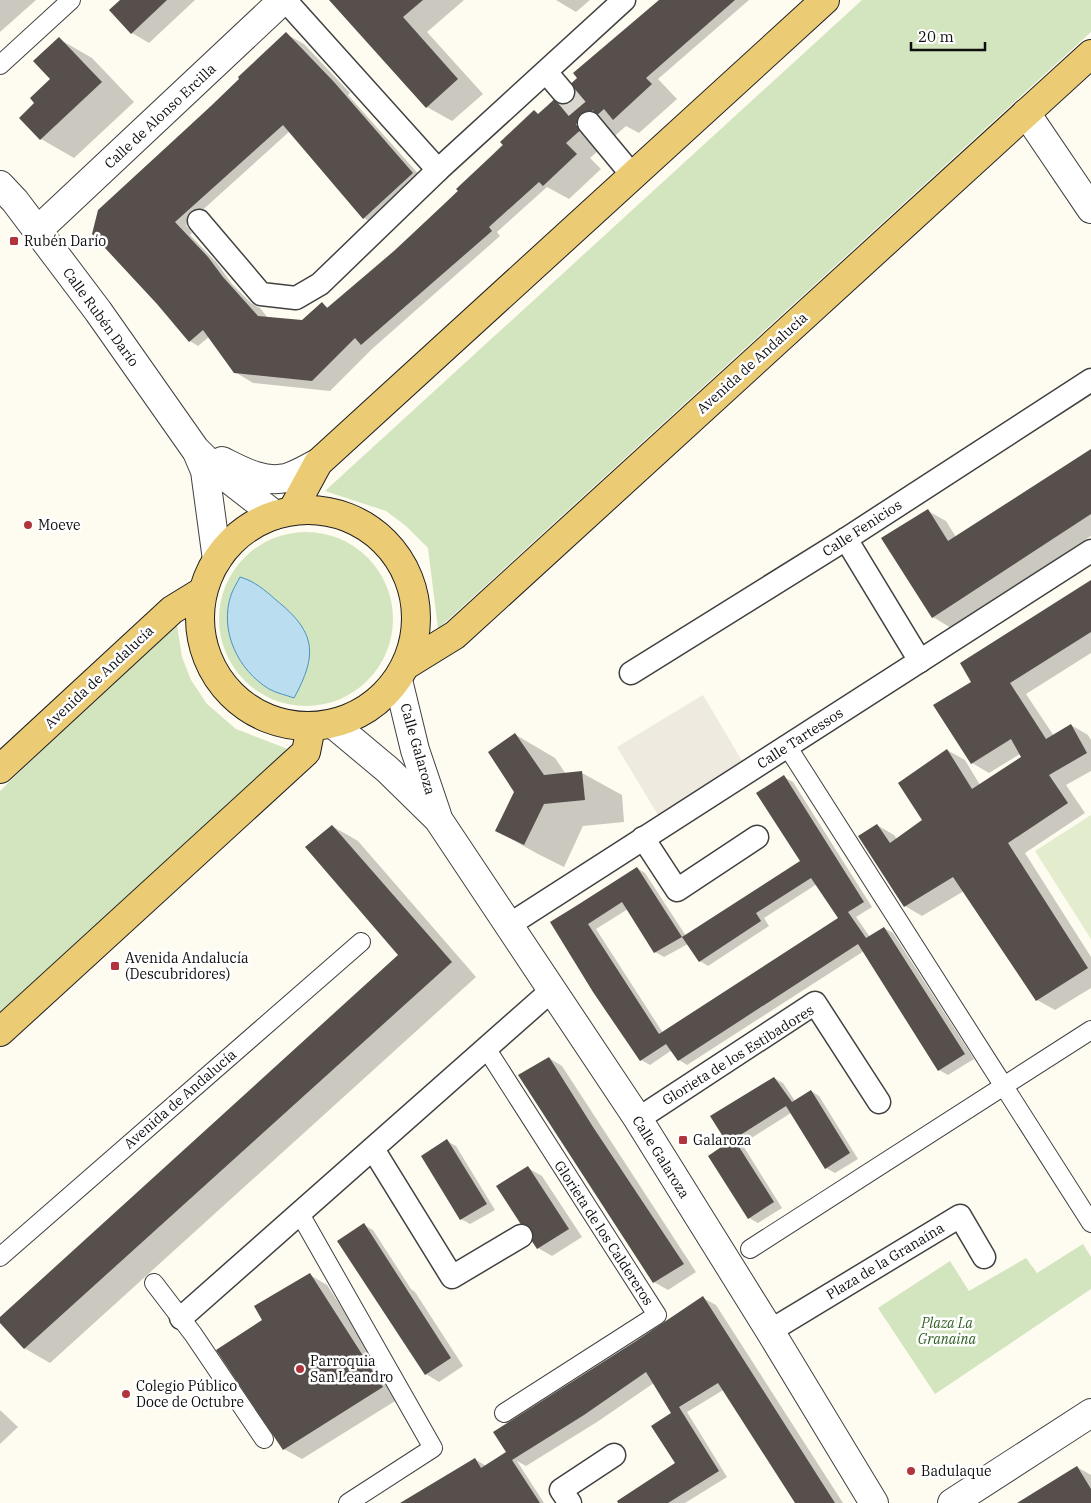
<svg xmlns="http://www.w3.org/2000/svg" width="1091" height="1503" font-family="'IBM Plex Serif',serif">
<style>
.green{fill:#d3e5be}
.pitch{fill:#e3edce}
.plaza{fill:#eeeae0}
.water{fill:#bbddf0;stroke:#4993c0}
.shadow{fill:#0003;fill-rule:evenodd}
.building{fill:#564f4c}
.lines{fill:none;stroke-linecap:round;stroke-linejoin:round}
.minor-tunnel{stroke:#dad7cf;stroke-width:22;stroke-dasharray:22 11;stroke-linecap:butt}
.pedestrian-casing{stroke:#414141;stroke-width:20}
.minor-casing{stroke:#414141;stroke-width:25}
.tertiary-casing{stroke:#414141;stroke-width:30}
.primary-casing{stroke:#1f1f1f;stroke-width:30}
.pedestrian{stroke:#fff;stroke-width:18}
.minor{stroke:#fff;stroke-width:22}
.tertiary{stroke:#fff;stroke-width:28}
.primary{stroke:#ebcb74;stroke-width:28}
.poi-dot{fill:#b1343d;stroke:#fff;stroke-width:2}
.labels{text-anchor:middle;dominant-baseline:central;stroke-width:5;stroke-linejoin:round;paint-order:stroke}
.street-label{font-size:14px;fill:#0e0e0e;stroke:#fff}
.poi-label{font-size:14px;fill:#0e0e0e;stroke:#fff;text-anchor:start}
.park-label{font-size:14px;font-style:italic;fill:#326025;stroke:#fff}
</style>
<rect width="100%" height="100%" fill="#fefbf1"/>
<g class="green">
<polygon points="862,0 1091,0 1091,32 438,629 428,548 406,526 386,511 325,491"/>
<circle cx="306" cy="619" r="87"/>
<polygon points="176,619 182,657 191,680 207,704 236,729 293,751 0,1019 0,791"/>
<polygon points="1083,1244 1091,1257 1091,1289 935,1394 878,1308 950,1261 969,1291 1026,1258 1037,1273"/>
</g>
<polygon class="pitch" points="1091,815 1091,939 1035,851"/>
<polygon class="plaza" points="703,695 748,771 664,825 617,747"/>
<path class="water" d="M 240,577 C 254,581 265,590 276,600 C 316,632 318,654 294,698 C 286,695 276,693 269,689 C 238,670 219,631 231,595 C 233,589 237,583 240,577 Z"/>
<g class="shadow">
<polygon points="0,0 36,0 0,32"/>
<polygon points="122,0 195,0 149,43 132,33"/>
<polygon points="330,0 464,0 427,32 483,94 452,121 427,107"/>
<polygon points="556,0 590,0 576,12"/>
<polygon points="660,0 749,0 658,79 677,99 639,133 626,126 590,158 601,169 569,199 547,187 497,232 500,236 372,349 330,391 253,383 235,372 209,337 198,346 190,341 136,178 286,34 304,44 350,93 348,95 422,178 372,223 364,218 290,131 186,225 192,233 190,235 217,263 232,284 251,303 260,308 268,318 303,322 322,304 329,308 427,222 534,112 539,115"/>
<polygon points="59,39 92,58 134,102 74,158 41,139 36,103 52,80"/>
<polygon points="1091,450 1091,536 951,628 933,617 928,511 946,521 956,537"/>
<polygon points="1091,581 1091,653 1026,694 1054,736 1071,725 1088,735 1091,740 1091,771 1066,785 1085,813 1025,853 1091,957 1091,988 1055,1010 1037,1000 964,891 922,916 905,906 877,825 894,835 897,839 923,821 947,750 965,760 980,785 1022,758 1020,754 989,773 972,763 973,682"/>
<polygon points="516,735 555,758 566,774 582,773 622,795 624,822 583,826 564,867 536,853 497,831 516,791"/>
<path d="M 784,777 L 793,782 L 872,907 L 856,917 L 870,937 L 884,928 L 893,933 L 974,1059 L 948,1075 L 939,1070 L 864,951 L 687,1065 L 679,1060 L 672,1050 L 650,1065 L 641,1060 L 551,922 L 637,868 L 645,873 L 686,936 L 802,862 ZM 817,884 L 840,919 L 663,1033 L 596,929 L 628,909 L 655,952 L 664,957 L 688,944 L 700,961 L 708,966 L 769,926 L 764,918 Z"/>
<polygon points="332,826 358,841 476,977 50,1363 24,1348 0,1321 0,1319 400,955"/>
<polygon points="549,1058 562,1066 696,1272 668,1290 654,1282"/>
<polygon points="774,1078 783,1083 795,1101 811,1091 819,1096 858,1159 835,1173 826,1168 791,1113 742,1144 782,1208 758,1223 749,1218 728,1144"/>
<polygon points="447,1141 456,1146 495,1210 470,1224 461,1219"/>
<polygon points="528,1168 542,1176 582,1237 552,1256 538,1248"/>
<polygon points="364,1225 373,1230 411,1289 415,1292 463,1366 439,1382 426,1374"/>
<polygon points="310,1275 327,1285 400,1398 302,1459 284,1449 263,1320"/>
<polygon points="703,1298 716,1305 843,1503 797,1503 725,1389 687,1412 727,1477 685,1503 620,1503 677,1463 673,1413 654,1383 597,1422 526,1466 517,1461 544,1503 403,1503 475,1459 486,1466 506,1453 636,1342"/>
<polygon points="0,1410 18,1427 0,1444"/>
<polygon points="1077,1467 1091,1475 1091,1503 1019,1503"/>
</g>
<g class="building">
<polygon points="120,0 167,0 131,34 109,10"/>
<polygon points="329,0 423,0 403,17 458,79 426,108"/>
<polygon points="659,0 735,0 646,78 652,84 613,120 604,109 566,143 577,154 543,186 539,182 489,227 492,231 361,345 355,338 312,381 234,373 203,330 189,342 157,304 92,234 98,210 211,106 239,79 238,77 286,32 334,82 413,173 363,219 283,125 175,222 208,257 223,277 258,316 302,320 322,302 327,308 394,251 458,191 456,189 503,145 500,142 534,110 538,114 547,106 577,78 573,73"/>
<polygon points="59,37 102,82 40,140 19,118 34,103 30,98 50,79 33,61"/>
<polygon points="1091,449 1091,514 932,618 881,538 928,509 948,541"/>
<polygon points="1091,580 1091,632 1010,683 1046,739 1071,724 1087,753 1049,775 1068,803 1008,843 1088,968 1036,1001 953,877 904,907 858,836 877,824 890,843 922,820 898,783 947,749 972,789 1021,757 1011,739 971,764 933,705 971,682 960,663"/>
<polygon points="515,733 544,775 582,771 585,800 544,804 524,845 495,831 514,792 488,752"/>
<polygon points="784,775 864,902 848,912 866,938 884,927 965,1054 938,1071 858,944 678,1061 666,1044 640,1061 593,992 550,922 576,906 637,867 682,937 654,953 622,902 588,924 659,1034 838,918 811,878 756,913 761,921 699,962 682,937 800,861 756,793"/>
<polygon points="332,825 452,962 24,1349 0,1323 0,1317 398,955 305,847"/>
<polygon points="549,1057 593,1127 684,1264 653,1283 518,1075"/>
<polygon points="774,1077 792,1102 811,1090 850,1153 825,1169 786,1106 734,1139 774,1202 748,1219 708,1156 727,1143 710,1116"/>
<polygon points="447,1139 487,1204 460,1220 421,1156"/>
<polygon points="528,1166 569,1229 537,1249 496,1186"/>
<polygon points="364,1223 451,1358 425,1375 337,1241"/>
<polygon points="310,1273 383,1387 283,1450 216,1350 262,1320 254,1306"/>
<polygon points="703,1296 835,1503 795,1503 718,1383 679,1407 719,1471 668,1503 618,1503 617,1501 675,1463 651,1426 671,1413 646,1372 584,1415 512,1460 540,1503 400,1503 475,1458 481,1468 506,1452 493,1432 636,1341"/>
<polygon points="1077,1466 1091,1489 1091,1503 1017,1503"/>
</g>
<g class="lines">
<polyline class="minor-tunnel" points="563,92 589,123"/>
<g class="pedestrian-casing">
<g id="pedestrian">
<polyline points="0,65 71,0"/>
<polyline points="787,746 1091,1223"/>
<polyline points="486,1048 657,1315 504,1413"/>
<polyline points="300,1214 433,1448 348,1503"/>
<polyline points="750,1249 1091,1030"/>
<polyline points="0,1257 361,942"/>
<polyline points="154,1283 193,1334 264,1439"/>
</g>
</g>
<g class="minor-casing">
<g id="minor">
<polyline points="285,0 438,170 624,0"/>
<polyline points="546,72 563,92"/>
<polyline points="589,123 633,176"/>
<polyline points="199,221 261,294 296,298 320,284 438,170"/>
<polyline points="846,539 920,661"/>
<polyline points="631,673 846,539 1091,380"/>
<polyline points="643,838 677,890 757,837"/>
<polyline points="509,925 1091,551"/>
<polyline points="638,1119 815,1003 879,1102"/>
<polyline points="373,1149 452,1277 521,1236"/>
<polyline points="181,1318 552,990"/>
<polyline points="770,1331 960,1216 984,1257"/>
<polyline points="570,1503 561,1490 614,1455"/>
</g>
</g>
<g class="tertiary-casing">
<g id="tertiary">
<polyline points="1026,113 1091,209"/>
<polyline points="0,185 15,201 98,311 195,449 212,466 275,515"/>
<polyline points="37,231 283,0"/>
<polyline points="197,452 205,471 217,560"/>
<path d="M 222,461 C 242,471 263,483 286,478 C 297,475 308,468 318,463"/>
<polyline points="398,680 415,750 437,815"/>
<polyline points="333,724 388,770 438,819 638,1119 770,1331 874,1503"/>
<polyline points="952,1503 1091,1413"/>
</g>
</g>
<g class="primary-casing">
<g id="primary">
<circle cx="308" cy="618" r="108"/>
<polyline points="292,511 318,463 825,0"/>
<polyline points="408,664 455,635 1091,54"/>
<polyline points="0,769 172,610 203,591"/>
<polyline points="0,1032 306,752 311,727"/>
</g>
</g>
<use href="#pedestrian" class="pedestrian"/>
<use href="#minor" class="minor"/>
<use href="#tertiary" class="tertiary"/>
<use href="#primary" class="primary"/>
</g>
<g class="poi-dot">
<rect x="9" y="236" width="10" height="10" rx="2.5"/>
<circle cx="28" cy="525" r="5"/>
<rect x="110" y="961" width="10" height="10" rx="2.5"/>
<rect x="678" y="1135" width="10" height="10" rx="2.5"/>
<circle cx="300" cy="1369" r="5"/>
<circle cx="126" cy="1394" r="5"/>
<circle cx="911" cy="1471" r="5"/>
</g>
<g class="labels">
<g class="street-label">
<text transform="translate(160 116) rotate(-43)">Calle de Alonso Ercilla</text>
<text transform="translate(101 317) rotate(54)">Calle Rubén Darío</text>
<text transform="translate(752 363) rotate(-42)">Avenida de Andalucía</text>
<text transform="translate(862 528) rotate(-33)">Calle Fenicios</text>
<text transform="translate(99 677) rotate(-43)">Avenida de Andalucía</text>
<text transform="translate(800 738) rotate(-33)">Calle Tartessos</text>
<text transform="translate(418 749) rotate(74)">Calle Galaroza</text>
<text transform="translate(738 1055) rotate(-32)">Glorieta de los Estibadores</text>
<text transform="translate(180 1099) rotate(-41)">Avenida de Andalucía</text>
<text transform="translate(661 1157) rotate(58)">Calle Galaroza</text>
<text transform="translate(604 1233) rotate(57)">Glorieta de los Caldereros</text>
<text transform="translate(885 1261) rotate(-31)">Plaza de la Granaína</text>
</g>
<g class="poi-label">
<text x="24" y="241">Rubén Darío</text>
<text x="38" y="525">Moeve</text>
<text x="125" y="958">Avenida Andalucía<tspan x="125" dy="16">(Descubridores)</tspan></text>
<text x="693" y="1140">Galaroza</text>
<text x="310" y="1361">Parroquia<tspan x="310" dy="16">San Leandro</tspan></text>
<text x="136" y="1386">Colegio Público<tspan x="136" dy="16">Doce de Octubre</tspan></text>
<text x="921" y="1471">Badulaque</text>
</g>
<g class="park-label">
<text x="947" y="1323">Plaza La<tspan x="947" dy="16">Granaina</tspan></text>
</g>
</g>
<path d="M911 42v8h74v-8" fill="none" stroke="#0e0e0e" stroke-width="2.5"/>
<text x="918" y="42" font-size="15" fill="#0e0e0e" stroke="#ffffff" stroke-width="4" paint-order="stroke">20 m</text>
</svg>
